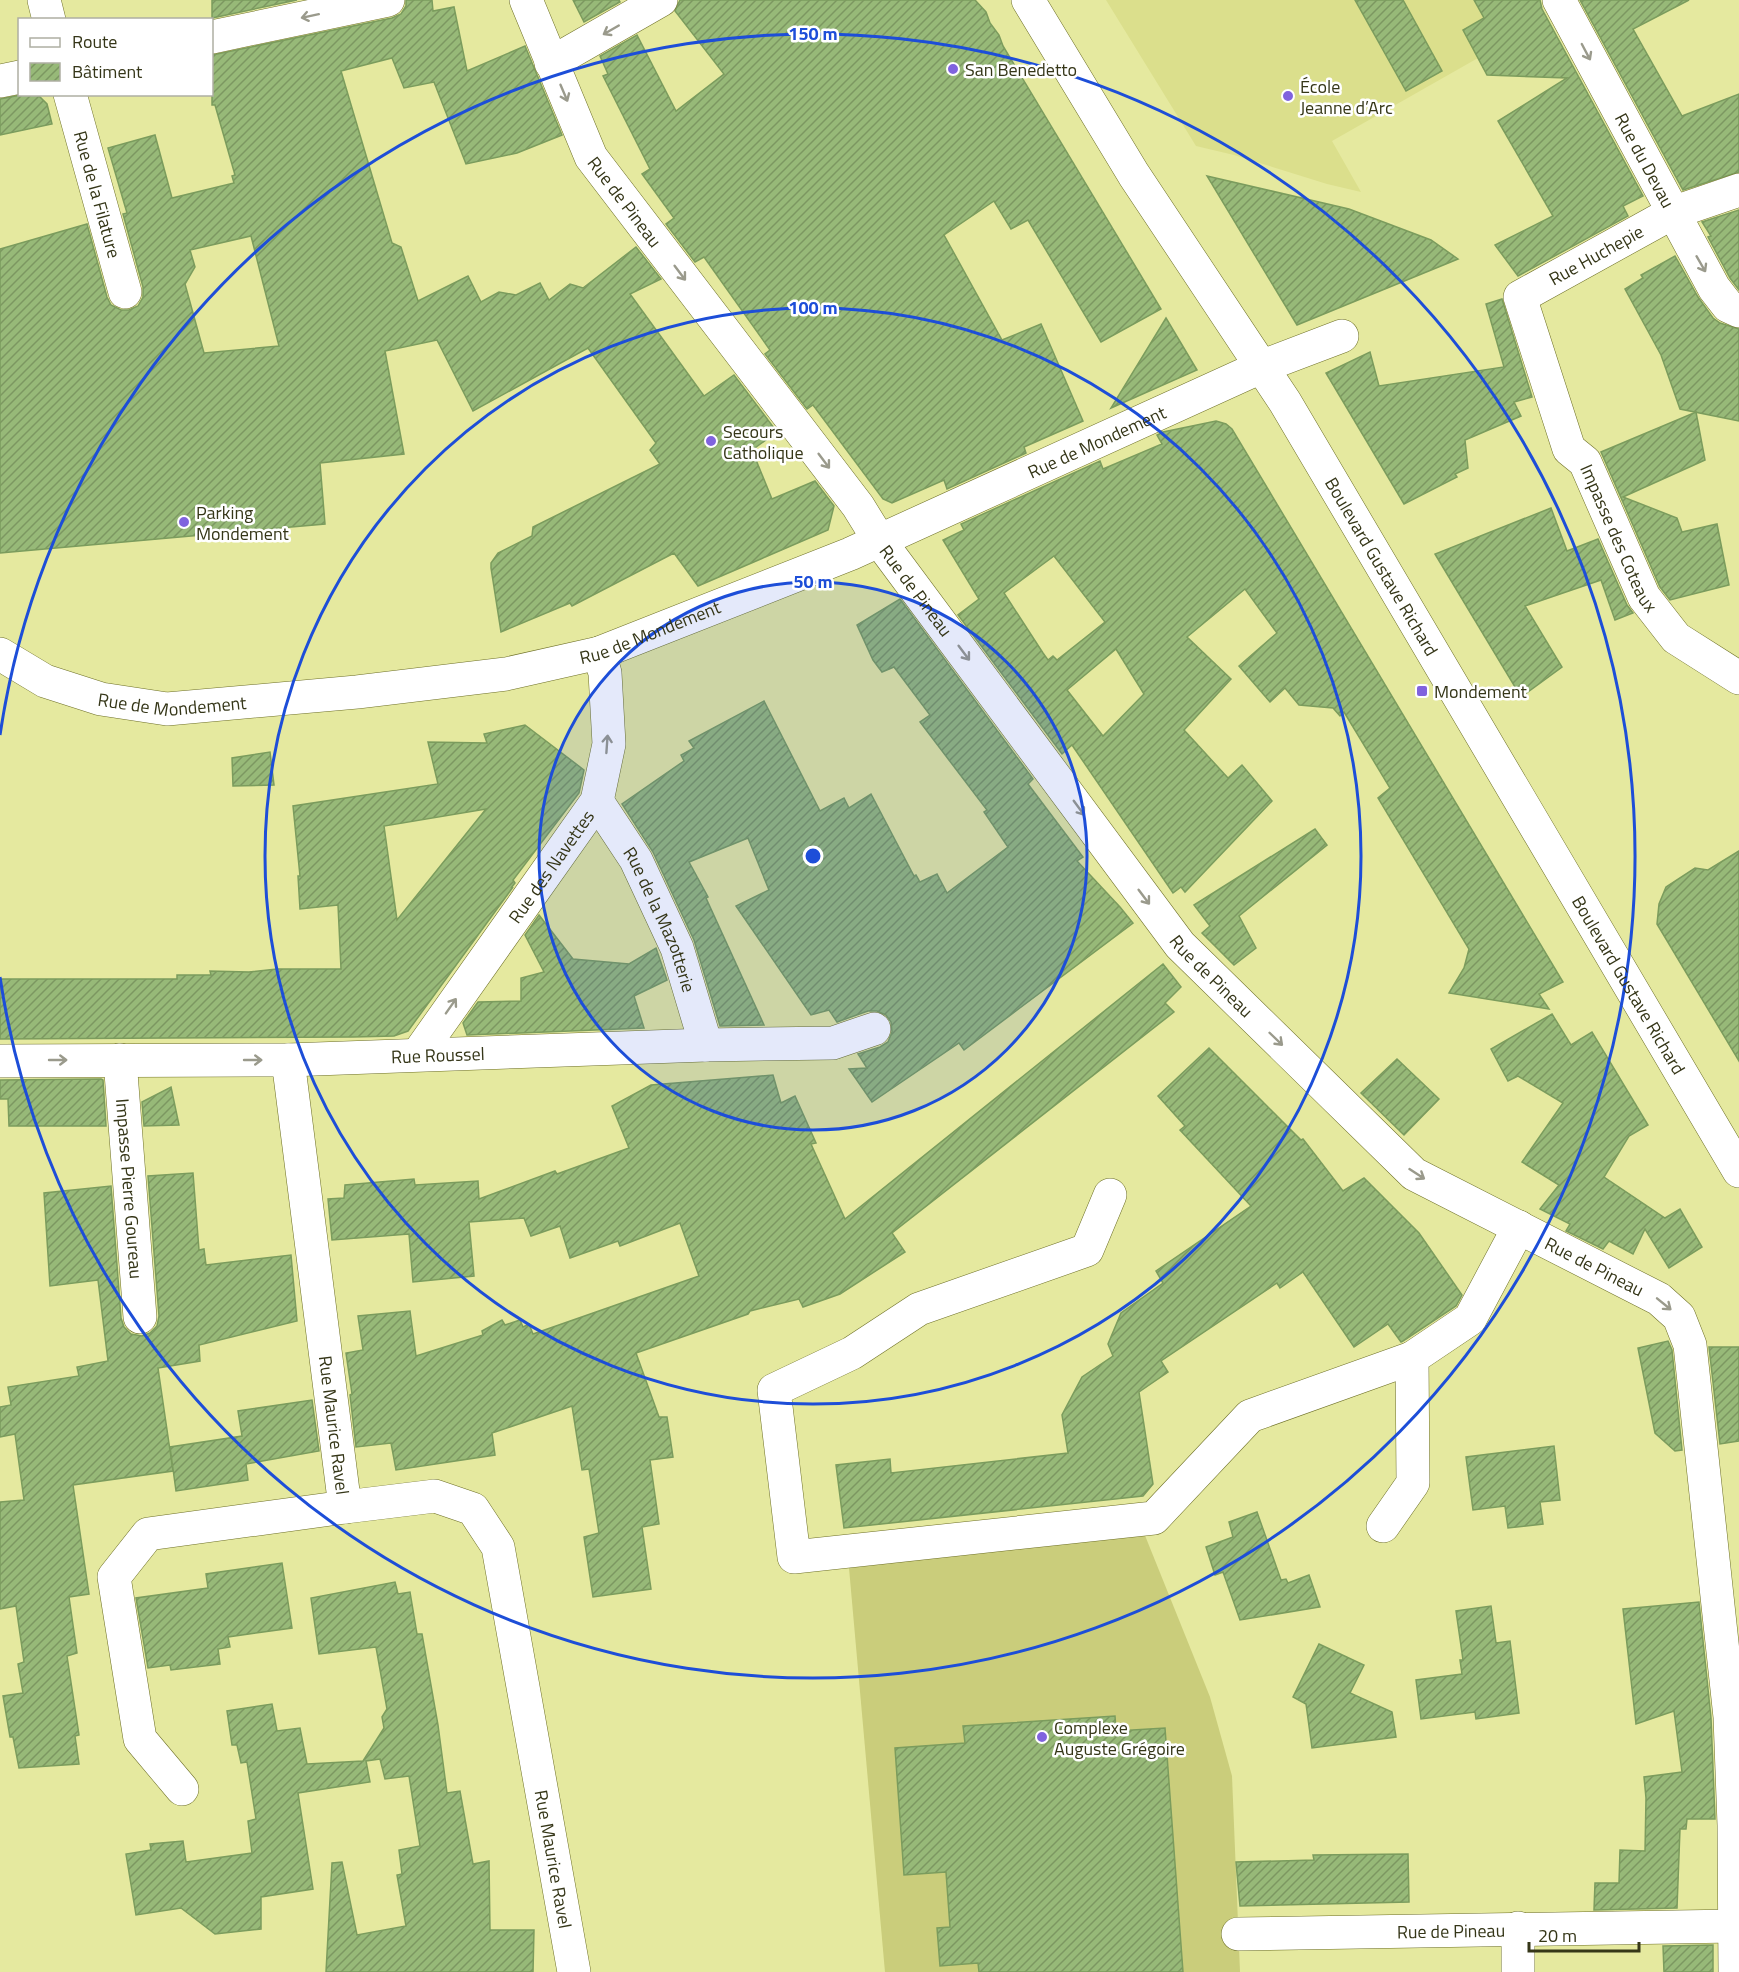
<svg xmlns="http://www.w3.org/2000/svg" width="1739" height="1972" font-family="'Titillium Web',sans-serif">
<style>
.built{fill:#dbdf8c}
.grass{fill:#cacd7b}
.building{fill:url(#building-hatch);stroke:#7b9c5d;stroke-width:1.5;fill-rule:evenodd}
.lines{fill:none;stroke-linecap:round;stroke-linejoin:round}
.minor-casing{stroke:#6e7027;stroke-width:34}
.minor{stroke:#fff;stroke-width:33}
.oneway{stroke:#9a9a8c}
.ring{fill:none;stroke:#1d4ed8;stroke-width:3}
.poi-dot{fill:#8063de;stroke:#fff;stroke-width:2}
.labels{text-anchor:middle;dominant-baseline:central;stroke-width:5;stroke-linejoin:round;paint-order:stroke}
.poi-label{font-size:18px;fill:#353618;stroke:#fff;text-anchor:start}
.street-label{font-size:18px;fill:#353618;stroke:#fff}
.centre{fill:#1d4ed8;stroke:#fff;stroke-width:3}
.ring-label{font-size:18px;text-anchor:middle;font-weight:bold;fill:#1d4ed8;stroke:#fff;stroke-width:5;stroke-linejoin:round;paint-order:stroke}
</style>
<defs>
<pattern id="building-hatch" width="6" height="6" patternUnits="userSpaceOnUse" patternTransform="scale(1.5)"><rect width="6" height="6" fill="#97b978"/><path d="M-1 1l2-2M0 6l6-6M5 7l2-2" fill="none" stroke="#7c9761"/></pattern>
</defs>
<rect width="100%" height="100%" fill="#e5e99f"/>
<polygon class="built" points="1106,0 1520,0 1465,28 1478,58 1332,141 1361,192 1327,184 1234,155 1196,146"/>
<polygon class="grass" points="1144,1533 1210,1697 1232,1776 1240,1972 885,1972 849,1568"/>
<g class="building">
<polygon points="212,0 297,0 212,18"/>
<path d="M 406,0 L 432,0 L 433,11 L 454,7 L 467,71 L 525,46 L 562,135 L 517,153 L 466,164 L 434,82 L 404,88 L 392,58 L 341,71 L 392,243 L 401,247 L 418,301 L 468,276 L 481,302 L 499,292 L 516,295 L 540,283 L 549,300 L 570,284 L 583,288 L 636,247 L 661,279 L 630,294 L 704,396 L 734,375 L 777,432 L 752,450 L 772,499 L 815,481 L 834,506 L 828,530 L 698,586 L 674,553 L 572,606 L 570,603 L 501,632 L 491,568 L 491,563 L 498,553 L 532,536 L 533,527 L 660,464 L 650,450 L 656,443 L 588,348 L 473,411 L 437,340 L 385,351 L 404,454 L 320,463 L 325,524 L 0,553 L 0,249 L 87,224 L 107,297 L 111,305 L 121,310 L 129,310 L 138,306 L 143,297 L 143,287 L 123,214 L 127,213 L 108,148 L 155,135 L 172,198 L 234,183 L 232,176 L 235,175 L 215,105 L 212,105 L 212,55 L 392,18 L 401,14 L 406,6 ZM 251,236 L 279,346 L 204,353 L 185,284 L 195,267 L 190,250 Z"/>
<polygon points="573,0 619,0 620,2 584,22"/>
<polygon points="680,0 975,0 986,12 990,23 999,35 1003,46 1161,309 1101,342 1028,220 1011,229 994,201 944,235 1002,340 1041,324 1083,421 1024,447 1026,453 947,489 944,480 892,503 883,499 813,405 807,409 765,354 770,350 704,257 695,262 666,224 674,218 642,174 650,169 603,76 608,74 600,56 637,35 676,111 724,74 675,11"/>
<polygon points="1355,0 1403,0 1442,71 1406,91"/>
<polygon points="1474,0 1540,0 1542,9 1643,196 1623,206 1628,216 1518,276 1495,245 1553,216 1498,121 1567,78 1487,75 1463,30 1484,18"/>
<polygon points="1580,0 1689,0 1633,29 1682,116 1739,94 1739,172 1683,190"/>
<polygon points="26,94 37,94 47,104 52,124 0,135 0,99"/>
<polygon points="1207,176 1349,209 1431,240 1458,259 1297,325"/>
<polygon points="1739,210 1739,290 1730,278 1708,237 1711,236 1702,222"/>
<polygon points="1675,256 1698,297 1713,318 1720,323 1739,329 1739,421 1680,409 1661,355 1625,289 1643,278 1641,275"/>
<polygon points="1502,299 1532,397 1514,402 1521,416 1465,440 1468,468 1455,474 1457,477 1404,504 1326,373 1370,352 1379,386 1504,367 1486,304"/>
<polygon points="1166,318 1197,370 1111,408"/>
<polygon points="1696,412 1705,460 1623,497 1677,518 1682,532 1717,524 1729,585 1670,600 1660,587 1601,452"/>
<path d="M 1216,421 L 1226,424 L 1232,429 L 1563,982 L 1539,994 L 1549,1009 L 1449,993 L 1464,968 L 1469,949 L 1378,798 L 1390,788 L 1344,712 L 1340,716 L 1333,708 L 1299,705 L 1285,688 L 1270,702 L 1239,666 L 1277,633 L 1245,589 L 1187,637 L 1231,679 L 1184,730 L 1228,778 L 1242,765 L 1272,801 L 1185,892 L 1181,887 L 1173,893 L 1072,745 L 1062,754 L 958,615 L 979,599 L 943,540 L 964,530 L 961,524 L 1100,461 L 1103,469 L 1162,444 L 1157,435 L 1163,432 ZM 1054,556 L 1105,622 L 1057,660 L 1053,656 L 1048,660 L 1043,653 L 1004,593 ZM 1116,649 L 1144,694 L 1103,736 L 1067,690 Z"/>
<polygon points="1551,508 1567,551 1598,539 1627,605 1633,613 1615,620 1601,580 1525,606 1562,667 1521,697 1435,554"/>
<polygon points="900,599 1033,779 1028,784 1083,857 1077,861 1120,907 1133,923 964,1050 959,1043 872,1102 849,1069 867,1068 858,1054 880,1047 888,1042 892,1032 891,1022 886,1015 877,1011 868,1011 837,1022 829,1010 811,1015 736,906 769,890 748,838 689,862 708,897 706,898 764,1025 720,1026 694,940 653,852 622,804 684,761 681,755 694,748 689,741 764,701 820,811 844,798 849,808 871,794 914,876 916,875 920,882 937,874 947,893 1008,847 984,812 987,810 920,722 930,715 894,667 882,672 873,660 857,625"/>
<path d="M 525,725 L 584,770 L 579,793 L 513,880 L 515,883 L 511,888 L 513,887 L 408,1031 L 394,1036 L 353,1037 L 0,1039 L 0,979 L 177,979 L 177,975 L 211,975 L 210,971 L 249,972 L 277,969 L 341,969 L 338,905 L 300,909 L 298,876 L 300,876 L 293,806 L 438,784 L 428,742 L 487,743 L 484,734 ZM 486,809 L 397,920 L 384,826 Z"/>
<polygon points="270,752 274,785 233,786 232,758"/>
<polygon points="1315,829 1327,845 1239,916 1256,948 1234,965 1202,933 1210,926 1194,905"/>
<polygon points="1739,851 1739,1061 1657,924 1659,904 1666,887 1695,868 1708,870"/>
<polygon points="539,915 573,959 629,964 656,948 667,980 634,996 644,1028 467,1035 463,1023 478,1002 521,1001 521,978 544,972 525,935"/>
<polygon points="1163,964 1181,987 1165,1003 1174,1012 892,1233 905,1252 840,1294 803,1307 799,1299 750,1311 748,1314 636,1353 659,1417 667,1417 673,1457 650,1460 659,1524 642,1527 651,1589 593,1597 584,1537 599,1533 589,1469 582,1470 572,1406 492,1433 495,1455 396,1470 391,1443 356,1447 350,1395 352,1394 346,1353 363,1350 358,1316 410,1311 416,1356 483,1335 482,1331 502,1320 505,1325 520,1320 523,1327 529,1324 533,1334 699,1276 680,1223 620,1246 618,1241 570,1258 560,1226 531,1236 524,1218 469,1222 474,1276 413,1282 409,1234 332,1240 328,1199 344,1198 345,1185 414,1179 415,1185 478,1181 479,1199 555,1171 557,1174 629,1148 612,1106 651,1085 773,1075 781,1103 795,1096 816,1143 811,1144 845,1219"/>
<polygon points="1552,1014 1571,1045 1592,1032 1648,1125 1629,1136 1604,1177 1665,1218 1680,1209 1702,1247 1669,1268 1645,1229 1633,1254 1609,1241 1603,1249 1566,1231 1570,1224 1540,1209 1559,1185 1522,1162 1563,1103 1518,1076 1508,1081 1491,1049"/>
<polygon points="1209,1048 1301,1140 1303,1139 1343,1191 1364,1178 1419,1233 1462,1295 1456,1306 1403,1341 1401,1342 1388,1324 1354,1347 1303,1272 1280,1288 1277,1283 1161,1361 1168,1372 1139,1392 1153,1484 1143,1496 844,1528 836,1465 890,1459 891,1473 1068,1453 1062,1415 1082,1377 1113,1356 1108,1344 1121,1313 1163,1283 1156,1271 1251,1206 1180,1130 1185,1126 1158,1096"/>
<polygon points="1397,1059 1439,1099 1404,1135 1361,1093"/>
<polygon points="101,1079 103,1080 106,1126 9,1126 8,1099 0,1099 0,1080"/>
<polygon points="171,1087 179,1125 144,1126 142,1102"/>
<polygon points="193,1173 199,1250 204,1249 206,1265 291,1255 297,1321 199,1345 200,1361 158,1368 173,1471 73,1485 89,1594 69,1597 77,1653 67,1656 79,1735 75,1736 79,1764 19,1768 13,1737 10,1737 3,1696 23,1693 18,1664 24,1662 16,1606 0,1609 0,1502 24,1500 15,1434 0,1437 0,1407 11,1405 8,1387 79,1376 77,1367 108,1361 98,1280 50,1286 44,1193 111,1186 121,1318 124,1327 131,1334 142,1336 150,1333 157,1326 159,1316 148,1176"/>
<polygon points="1668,1341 1672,1350 1682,1450 1675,1451 1655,1433 1638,1348"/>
<polygon points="1709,1347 1739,1347 1739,1441 1720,1444"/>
<polygon points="312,1400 319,1451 246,1464 248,1480 176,1491 170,1447 242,1436 238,1411"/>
<polygon points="1554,1446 1560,1500 1540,1502 1543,1524 1508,1528 1505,1506 1473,1510 1466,1457"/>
<polygon points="1257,1512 1281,1580 1286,1579 1288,1583 1309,1575 1320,1607 1240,1620 1223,1572 1215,1575 1206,1547 1233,1537 1229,1522"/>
<polygon points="282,1563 292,1628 228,1637 230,1647 218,1649 220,1664 171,1670 170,1665 148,1668 136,1598 208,1588 206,1574"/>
<polygon points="395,1582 398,1594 410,1592 417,1634 422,1634 438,1725 447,1793 460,1791 473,1864 489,1861 490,1930 534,1930 533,1972 326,1972 332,1863 342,1862 357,1935 406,1926 397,1875 402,1874 399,1850 420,1846 409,1776 385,1779 380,1759 366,1761 370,1782 298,1793 313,1889 261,1897 261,1929 215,1934 181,1908 136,1915 126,1854 151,1850 150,1844 183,1841 186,1862 252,1853 248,1821 256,1819 247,1762 241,1763 237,1745 232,1745 227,1711 272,1704 277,1731 300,1728 307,1764 363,1761 384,1728 382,1717 387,1709 376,1647 319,1654 311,1598"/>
<polygon points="1699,1602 1711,1718 1715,1819 1687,1819 1686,1829 1680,1829 1677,1908 1594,1910 1595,1883 1619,1883 1620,1850 1645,1851 1646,1798 1644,1777 1682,1772 1674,1711 1636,1724 1623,1609"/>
<polygon points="1491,1606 1496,1643 1510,1641 1519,1713 1476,1719 1475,1712 1421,1719 1416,1680 1462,1674 1460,1660 1463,1660 1456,1611"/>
<polygon points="1319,1644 1364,1665 1350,1693 1392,1712 1396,1737 1312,1748 1306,1704 1293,1697"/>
<polygon points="1115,1716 1116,1731 1165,1728 1183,1972 979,1972 978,1963 940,1966 937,1928 950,1927 946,1872 904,1875 895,1748 965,1743 963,1726"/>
<polygon points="1408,1854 1409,1902 1240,1906 1236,1862 1314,1860 1313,1855"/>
<polygon points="1713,1945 1713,1972 1664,1972 1663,1946"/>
</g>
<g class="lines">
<g class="minor-casing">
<g id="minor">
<polyline points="44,0 49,20"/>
<path id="s1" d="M 526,0 L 591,157 L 858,506 L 879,540 L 1180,945 L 1414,1174 L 1659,1299 L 1679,1317 L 1690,1345 L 1730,1717 L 1734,1825 L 1735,1972"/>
<path id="s2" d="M 1028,0 L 1134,175 L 1285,402 L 1739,1171"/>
<path id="s3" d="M 1559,0 L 1714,288 L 1728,306 L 1739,311"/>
<polyline points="212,37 388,0"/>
<polyline points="551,63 661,0"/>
<polyline points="0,81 20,77"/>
<path id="s4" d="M 70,94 L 125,292"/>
<path id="s5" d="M 1739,190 L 1672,213 L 1520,297 L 1569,449 L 1585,462 L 1644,597 L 1676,638 L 1739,678"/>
<path id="s6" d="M 0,654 L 45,681 L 101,699 L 167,709 L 357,692 L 506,674 L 599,653 L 850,554 L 1263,366 L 1342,336"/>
<path id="s7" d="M 597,801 L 636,860 L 677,948 L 706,1045"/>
<path id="s8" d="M 418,1054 L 597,801 L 609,744 L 605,673 L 599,653"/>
<path id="s9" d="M 120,1060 L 140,1317"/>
<path id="s10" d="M 288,1060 L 345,1507 L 435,1496 L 473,1509 L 498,1547 L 574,1972"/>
<path id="s11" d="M 0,1061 L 288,1060 L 706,1045 L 833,1043 L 874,1029"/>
<polyline points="1110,1195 1087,1250 919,1309 852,1353 774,1390 794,1557 1154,1518 1250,1416 1412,1358"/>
<polyline points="1383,1526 1413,1483 1412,1358 1470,1319 1519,1227"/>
<polyline points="182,1789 140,1739 114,1577 148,1534 345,1507"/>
<path id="s12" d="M 1238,1934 L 1735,1926"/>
<polyline points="1518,1972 1518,1928"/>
</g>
</g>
<use href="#minor" class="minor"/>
</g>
<defs><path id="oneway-shaft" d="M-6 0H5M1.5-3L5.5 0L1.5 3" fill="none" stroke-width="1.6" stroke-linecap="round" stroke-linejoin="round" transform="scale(1.5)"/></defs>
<g class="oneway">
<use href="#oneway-shaft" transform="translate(310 16) rotate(168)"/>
<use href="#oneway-shaft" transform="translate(611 30) rotate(150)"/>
<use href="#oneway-shaft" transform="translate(1586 52) rotate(62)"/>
<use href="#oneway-shaft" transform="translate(564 93) rotate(67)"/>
<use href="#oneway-shaft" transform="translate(1701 264) rotate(60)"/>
<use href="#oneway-shaft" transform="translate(680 273) rotate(53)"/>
<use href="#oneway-shaft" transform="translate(824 461) rotate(53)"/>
<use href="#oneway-shaft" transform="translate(964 653) rotate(53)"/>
<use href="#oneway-shaft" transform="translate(607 744) rotate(-86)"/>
<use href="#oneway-shaft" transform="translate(1079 808) rotate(54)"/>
<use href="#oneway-shaft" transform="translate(1144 897) rotate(53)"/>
<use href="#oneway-shaft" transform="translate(451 1006) rotate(-55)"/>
<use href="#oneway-shaft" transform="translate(1276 1039) rotate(44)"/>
<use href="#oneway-shaft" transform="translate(58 1060)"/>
<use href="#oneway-shaft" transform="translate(253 1060)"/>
<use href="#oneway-shaft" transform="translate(1417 1174) rotate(33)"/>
<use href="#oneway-shaft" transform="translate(1664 1304) rotate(39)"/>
</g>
<circle cx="813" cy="856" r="274" fill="#1d4ed8" fill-opacity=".12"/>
<g class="ring">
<circle cx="813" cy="856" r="274"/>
<circle cx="813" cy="856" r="548"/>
<path d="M0 735A822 822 0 1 1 0 977"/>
</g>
<g class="poi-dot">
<circle cx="953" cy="69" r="6"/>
<circle cx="1288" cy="96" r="6"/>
<circle cx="711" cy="441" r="6"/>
<circle cx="184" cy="522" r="6"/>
<rect x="1416" y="685" width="12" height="12" rx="3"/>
<circle cx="1042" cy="1737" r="6"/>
</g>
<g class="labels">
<g class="poi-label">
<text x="965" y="69">San Benedetto</text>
<text x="1300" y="86">École<tspan x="1300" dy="21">Jeanne d’Arc</tspan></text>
<text x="723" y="431">Secours<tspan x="723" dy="21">Catholique</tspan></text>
<text x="196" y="512">Parking<tspan x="196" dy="21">Mondement</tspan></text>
<text x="1434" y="691">Mondement</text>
<text x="1054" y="1727">Complexe<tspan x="1054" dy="21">Auguste Grégoire</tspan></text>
</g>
<g class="street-label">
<text stroke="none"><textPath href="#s3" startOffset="182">Rue du Devau</textPath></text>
<text stroke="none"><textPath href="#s4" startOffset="104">Rue de la Filature</textPath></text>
<text stroke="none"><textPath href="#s1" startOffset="226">Rue de Pineau</textPath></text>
<text transform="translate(1596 255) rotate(-29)">Rue Huchepie</text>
<text stroke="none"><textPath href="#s6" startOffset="1155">Rue de Mondement</textPath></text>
<text stroke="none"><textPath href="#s5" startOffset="508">Impasse des Coteaux</textPath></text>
<text stroke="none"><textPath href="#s2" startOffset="668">Boulevard Gustave Richard</textPath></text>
<text stroke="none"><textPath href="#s1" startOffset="712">Rue de Pineau</textPath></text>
<text stroke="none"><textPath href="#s6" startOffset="669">Rue de Mondement</textPath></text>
<text stroke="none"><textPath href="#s6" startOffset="183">Rue de Mondement</textPath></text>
<text stroke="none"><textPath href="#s8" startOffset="230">Rue des Navettes</textPath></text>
<text stroke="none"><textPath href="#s7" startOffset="135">Rue de la Mazotterie</textPath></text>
<text stroke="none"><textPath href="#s1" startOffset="1198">Rue de Pineau</textPath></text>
<text stroke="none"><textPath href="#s2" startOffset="1154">Boulevard Gustave Richard</textPath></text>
<text stroke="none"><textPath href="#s11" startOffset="438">Rue Roussel</textPath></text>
<text stroke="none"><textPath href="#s9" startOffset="129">Impasse Pierre Goureau</textPath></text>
<text stroke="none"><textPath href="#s1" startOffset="1684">Rue de Pineau</textPath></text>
<text stroke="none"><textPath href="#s10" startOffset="368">Rue Maurice Ravel</textPath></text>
<text stroke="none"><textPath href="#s10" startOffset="944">Rue Maurice Ravel</textPath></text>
<text stroke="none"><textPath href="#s12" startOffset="213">Rue de Pineau</textPath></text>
</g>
</g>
<circle cx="813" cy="856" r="9" class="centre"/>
<g class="ring-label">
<text x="813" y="40">150 m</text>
<text x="813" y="314">100 m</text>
<text x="813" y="588">50 m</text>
</g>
<rect x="18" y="18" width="195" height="78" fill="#ffffff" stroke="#aeafa3" stroke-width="1.5"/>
<rect x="30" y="38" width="30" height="9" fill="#ffffff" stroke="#aeafa3" stroke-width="1.5"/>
<text x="72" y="48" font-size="18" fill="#353618">Route</text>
<rect x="30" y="63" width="30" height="18" fill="url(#building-hatch)" stroke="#aeafa3" stroke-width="1.5"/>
<text x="72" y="78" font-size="18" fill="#353618">Bâtiment</text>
<path d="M1529 1942v9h110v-9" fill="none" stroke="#353618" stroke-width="3"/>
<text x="1538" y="1942" font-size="18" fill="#353618" stroke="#ffffff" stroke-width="4.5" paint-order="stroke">20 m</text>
</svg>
